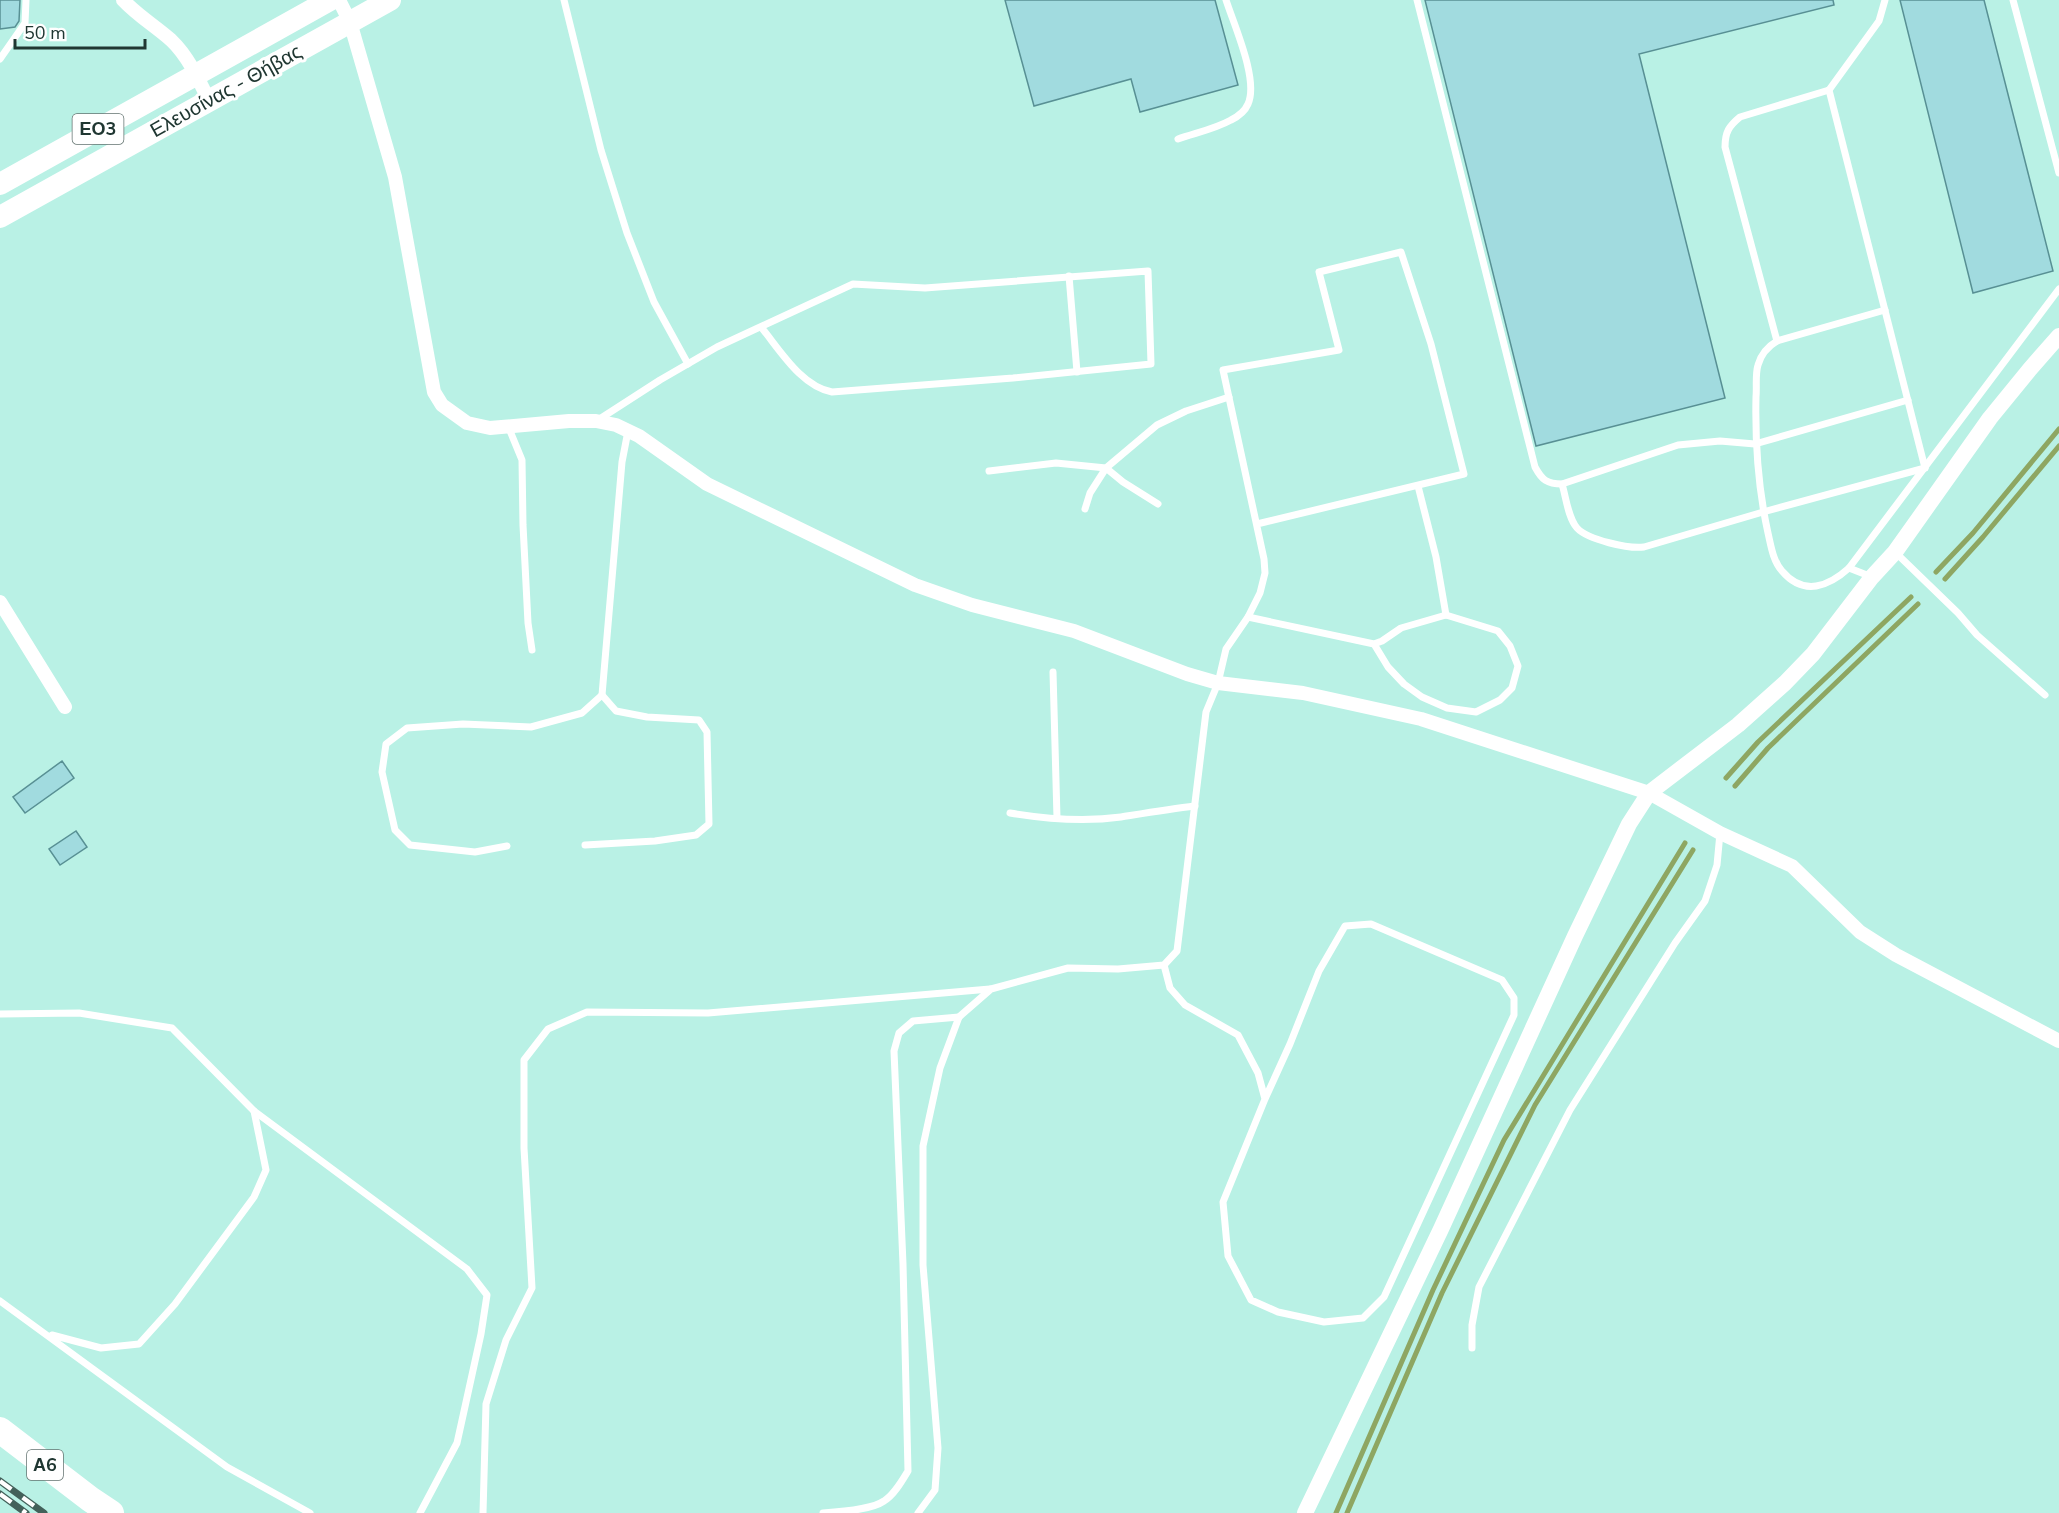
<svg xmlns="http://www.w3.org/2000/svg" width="2059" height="1513" font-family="'Nunito Sans',sans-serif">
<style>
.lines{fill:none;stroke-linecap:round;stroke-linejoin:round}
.stream{stroke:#8ea662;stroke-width:5}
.building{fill:#a1dbdf;stroke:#589094;stroke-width:1.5}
.service{stroke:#fff;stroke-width:7}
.minor{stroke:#fff;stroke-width:14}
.tertiary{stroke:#fff;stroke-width:16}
.primary{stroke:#fff;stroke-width:22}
.motorway{stroke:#fff;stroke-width:26}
.rail-casing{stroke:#43615a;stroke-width:7}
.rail{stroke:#fff;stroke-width:4.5;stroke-dasharray:14;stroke-linecap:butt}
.labels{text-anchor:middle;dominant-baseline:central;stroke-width:6;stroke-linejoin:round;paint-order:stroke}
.shield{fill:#fff;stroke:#637370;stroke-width:1.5}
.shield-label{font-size:18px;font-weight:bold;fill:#203732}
.street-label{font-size:20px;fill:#203732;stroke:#fff}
</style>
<rect width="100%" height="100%" fill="#b9f1e5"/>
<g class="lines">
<g class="stream">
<polyline points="1936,572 1973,533 2059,429"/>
<polyline points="1945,579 1983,537 2059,446"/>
<polyline points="1726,778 1758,742 1911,597"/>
<polyline points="1735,786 1768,748 1918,604"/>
<polyline points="1336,1513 1433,1290 1504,1140 1685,843"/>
<polyline points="1347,1513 1442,1293 1535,1105 1693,850"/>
</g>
</g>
<g class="building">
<polygon points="0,0 20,0 19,21 15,27 0,29"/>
<polygon points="1005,0 1215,0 1238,85 1140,112 1131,79 1034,106"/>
<polygon points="1425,0 1833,0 1834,5 1639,54 1725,398 1536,446"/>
<polygon points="1900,0 1984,0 2053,271 1973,293"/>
<polygon points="62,761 74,778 25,813 13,797"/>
<polygon points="76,831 87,847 60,865 49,849"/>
</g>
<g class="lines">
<g class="service">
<polyline points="564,0 601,150 627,233 654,302 688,364"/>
<path d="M 1417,0 L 1535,467 C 1542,480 1547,484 1562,484 L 1678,445 L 1720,441 L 1755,444 L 1908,400"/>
<polyline points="2013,0 2059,173"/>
<polyline points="0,59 25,23 26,0"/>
<polyline points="1829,90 1925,468"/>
<path d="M 1178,139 C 1195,133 1215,129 1231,120 C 1237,117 1245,111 1248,104 C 1259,80 1234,25 1226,0"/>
<polyline points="1069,276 1077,372"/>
<path d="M 1885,310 L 1777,341 C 1767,347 1761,354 1758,365 C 1755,375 1757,387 1756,397 C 1755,444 1758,488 1768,533 C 1771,546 1773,561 1782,571 C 1804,597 1829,586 1849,568 L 2059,289"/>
<path d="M 1777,341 L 1725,147 C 1725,132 1729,126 1740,117 L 1829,90 L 1879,21 L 1885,0"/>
<path d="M 598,420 L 660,380 L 717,347 L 853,284 L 925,288 L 1148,271 L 1151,364 L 1013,378 L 832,392 C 801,386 780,350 761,327"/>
<polyline points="508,426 522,460 523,525 528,623 532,650"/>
<polyline points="989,471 1056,463 1106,468 1123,482 1158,504"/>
<path d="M 1562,484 C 1566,497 1568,518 1577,528 C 1588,540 1629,549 1644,547 L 1763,512 L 1925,468"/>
<polyline points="1418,486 1436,557 1446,615"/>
<polyline points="1085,509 1090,493 1106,468 1157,425 1186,411 1229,397"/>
<polyline points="1895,552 1958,613 1977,635 2045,695"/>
<polyline points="1849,568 1872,577"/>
<polyline points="1248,617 1374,644 1382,641 1401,628 1446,615 1498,631 1510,646 1518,666 1512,688 1500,700 1476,712 1447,708 1422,697 1404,684 1388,667 1374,644"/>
<polyline points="1053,672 1057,818"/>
<path d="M 1010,813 C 1046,819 1085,822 1121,817 C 1146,813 1170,809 1195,806"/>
<polyline points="585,845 655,841 696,835 709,824 707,732 699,720 647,717 616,711 602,695"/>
<polyline points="507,846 475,852 410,845 395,830 382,772 386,744 407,728 463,724 531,727 582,713 602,695 622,462 628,431"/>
<polyline points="1164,965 1170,988 1185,1005 1238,1035 1258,1073 1265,1099 1223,1202 1228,1256 1251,1300 1278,1312 1324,1322 1363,1318 1384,1297 1514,1015 1514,998 1502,980 1371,924 1345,926 1319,971 1290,1044 1265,1099"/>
<polyline points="0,1014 79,1013 172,1028 254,1111 467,1269 487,1295 481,1334 457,1443 420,1513"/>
<polyline points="0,1301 227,1467 310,1513"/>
<polyline points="52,1335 101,1348 139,1344 175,1304 254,1197 266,1170 254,1111"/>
<polyline points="1472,1348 1472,1325 1479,1287 1570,1110 1675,943 1705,901 1717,865 1720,833"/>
<polyline points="483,1513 486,1404 506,1340 532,1288 524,1148 524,1060 548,1029 587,1012 708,1013 990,989"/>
<path d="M 823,1513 C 839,1512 871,1510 884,1501 C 894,1495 902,1481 908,1471 L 903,1264 L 894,1051 L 899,1033 L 913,1021 L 959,1017"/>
<polyline points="918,1513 935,1490 938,1448 923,1265 923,1146 940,1068 959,1017 991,989 1068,968 1118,969 1164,965 1177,951 1206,712 1218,683 1226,649 1248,617 1260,593 1265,573 1264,559 1223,370 1339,350 1319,272 1401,252 1431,344 1464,474 1257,524"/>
</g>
<g class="minor">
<path d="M 123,0 C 137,15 155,26 171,40 C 188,56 199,80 209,101"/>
<polyline points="339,0 350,22 395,177 434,392 442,405 467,423 490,428 569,421 596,421 616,425 639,436 707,484 915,585 972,605 1074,631 1187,674 1218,683 1303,693 1421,719 1649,793 1720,833 1792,866 1860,932 1896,955 2059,1041"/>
<polyline points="0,602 65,707"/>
</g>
<polyline class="tertiary" points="1305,1513 1441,1229 1575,936 1629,824 1649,793 1738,725 1785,683 1813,654 1872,577 1895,552 1990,418 2030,369 2059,336"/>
<g class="primary">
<polyline points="0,184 330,0"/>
<polyline points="0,217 390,0"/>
</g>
<polyline class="motorway" points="0,1430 90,1499 111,1513"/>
<g class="rail-casing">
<g id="rail">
<polyline points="0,1481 44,1513"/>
<polyline points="0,1494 26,1513"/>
</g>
</g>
<use href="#rail" class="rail"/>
</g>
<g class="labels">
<g class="shield">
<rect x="72.5" y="114" width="51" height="30" rx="4.5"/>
<rect x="27" y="1450" width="36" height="30" rx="4.5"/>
</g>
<g class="shield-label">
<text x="98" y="129">ΕΟ3</text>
<text x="45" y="1465">Α6</text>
</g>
<g class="street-label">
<text transform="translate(226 91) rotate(-29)">Ελευσίνας - Θήβας</text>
</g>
</g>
<path d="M15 39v9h130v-9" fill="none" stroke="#203732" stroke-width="3"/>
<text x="24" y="39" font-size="18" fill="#203732" stroke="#ffffff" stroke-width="4.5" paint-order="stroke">50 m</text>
</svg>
